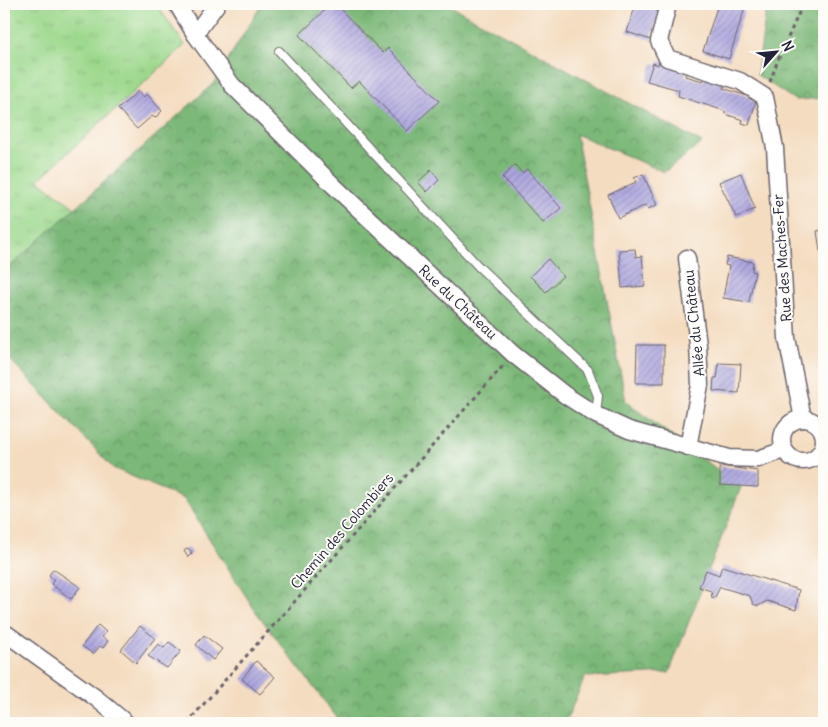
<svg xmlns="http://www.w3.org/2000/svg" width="828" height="727" font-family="Delius,sans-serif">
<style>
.grass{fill:url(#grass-tufts);stroke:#5e7d64}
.forest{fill:url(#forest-crowns);stroke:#4f6d5a}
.building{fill:url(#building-hatch)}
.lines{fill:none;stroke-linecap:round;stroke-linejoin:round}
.service-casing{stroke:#6c636a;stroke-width:10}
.minor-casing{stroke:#6c636a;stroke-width:19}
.path{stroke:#6c636a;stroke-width:3;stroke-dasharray:4 4;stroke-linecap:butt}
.service{stroke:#fff;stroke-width:8}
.minor{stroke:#fff;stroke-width:16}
.labels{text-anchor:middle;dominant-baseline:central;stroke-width:4;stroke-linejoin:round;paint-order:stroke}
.street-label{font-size:14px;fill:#22223b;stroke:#fdfcf7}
</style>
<defs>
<pattern id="grass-tufts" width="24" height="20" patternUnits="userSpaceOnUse" patternTransform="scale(1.25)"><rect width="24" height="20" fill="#9bd88c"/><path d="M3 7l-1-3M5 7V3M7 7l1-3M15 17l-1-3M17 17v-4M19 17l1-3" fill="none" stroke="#85b97a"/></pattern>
<pattern id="forest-crowns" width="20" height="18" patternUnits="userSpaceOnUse" patternTransform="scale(1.25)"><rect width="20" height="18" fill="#7cb878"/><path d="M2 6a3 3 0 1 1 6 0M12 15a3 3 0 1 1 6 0" fill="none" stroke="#659564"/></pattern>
<pattern id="building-hatch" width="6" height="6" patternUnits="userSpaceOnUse" patternTransform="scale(1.25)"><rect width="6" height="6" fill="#ada6df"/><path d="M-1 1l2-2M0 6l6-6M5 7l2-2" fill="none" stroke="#8c87b6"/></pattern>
</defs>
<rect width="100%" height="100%" fill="#fdfcf7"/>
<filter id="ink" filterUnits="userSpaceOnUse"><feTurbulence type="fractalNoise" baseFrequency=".02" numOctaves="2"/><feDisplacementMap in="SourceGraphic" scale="10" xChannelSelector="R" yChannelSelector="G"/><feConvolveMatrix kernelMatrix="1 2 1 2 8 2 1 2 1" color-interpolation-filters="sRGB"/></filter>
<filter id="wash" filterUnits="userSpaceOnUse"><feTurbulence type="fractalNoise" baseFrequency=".0096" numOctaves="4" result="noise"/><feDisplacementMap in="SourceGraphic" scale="20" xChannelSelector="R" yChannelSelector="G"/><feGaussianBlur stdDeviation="1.12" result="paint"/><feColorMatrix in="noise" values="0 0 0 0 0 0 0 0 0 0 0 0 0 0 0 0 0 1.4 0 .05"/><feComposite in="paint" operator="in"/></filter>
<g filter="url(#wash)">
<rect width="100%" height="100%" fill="#f4dcc0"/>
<polygon class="grass" points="4,4 156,4 185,45 38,180 75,208 4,272"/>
<g class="forest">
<polygon points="262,4 447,4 702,143 664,172 576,134 626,402 741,487 669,673 585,677 565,723 341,723 256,612 184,499 113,468 4,353 4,272 213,84"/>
<polygon points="767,4 824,4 824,98 795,100 757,75"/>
</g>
<g id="blocks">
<g class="building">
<polygon points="331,4 335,4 383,53 388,48 439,101 407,131 359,81 351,88 299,35"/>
<polygon points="636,4 662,4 651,40 627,32"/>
<polygon points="718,4 746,4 729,59 703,51"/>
<polygon points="659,60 688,69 685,76 703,81 707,75 726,81 723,88 750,97 750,99 756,101 749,125 742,123 743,120 725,114 725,111 678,96 679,90 647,81 653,63 658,65"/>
<polygon points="138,91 143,97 147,94 162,111 155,118 152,116 137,129 118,109"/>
<polygon points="515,165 522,173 527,169 561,208 543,223 502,177"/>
<polygon points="431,170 439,180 427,192 418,182"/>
<polygon points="741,173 755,209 736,217 719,182"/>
<polygon points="643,174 657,205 648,209 646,205 618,218 608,195 636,182 634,178"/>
<polygon points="824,230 824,251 820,251 817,231"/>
<polygon points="635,249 636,257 642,256 645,286 622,288 619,250"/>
<polygon points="727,257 753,262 752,271 755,272 749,302 723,298 729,266 725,265"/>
<polygon points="548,259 563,276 546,292 530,276"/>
<polygon points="637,345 664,345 664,383 636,383"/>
<polygon points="719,363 741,364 739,393 713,391 714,378 717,378"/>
<polygon points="720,466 758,471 758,487 720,485"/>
<polygon points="188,548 192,553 188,557 184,551"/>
<polygon points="722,566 799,590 796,610 767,601 758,606 753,604 750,596 720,587 715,597 712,598 711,591 699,587 706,570 719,575"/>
<polygon points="53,569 80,587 71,599 51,584 54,580 49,575"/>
<polygon points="98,625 106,632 102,637 108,641 103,648 100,646 93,654 82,646"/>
<polygon points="140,626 155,638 136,663 121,650"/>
<polygon points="204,635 222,649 213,660 196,645"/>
<polygon points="169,642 181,651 167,668 148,656 158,644 164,648"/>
<polygon points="256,661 275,677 260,694 242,679"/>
<polygon points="4,717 12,723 4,723"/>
</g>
</g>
</g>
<g filter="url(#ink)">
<use href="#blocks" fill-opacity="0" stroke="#6c636a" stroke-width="1"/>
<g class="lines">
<g class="service-casing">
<polyline id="service" points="279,51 478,266 588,370 598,396 596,415"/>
</g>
<g class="minor-casing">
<g id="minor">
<polyline points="177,4 195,34 232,85 334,186 513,354 565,395 596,415 629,430 729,458 758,459 784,450"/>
<polyline points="668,4 659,41 667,58 740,81 765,97 775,148 787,338 803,419"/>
<polyline points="195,34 217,4"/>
<polyline points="687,258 698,345 700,385 688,447"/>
<circle cx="803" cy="440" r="21"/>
<polyline points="4,632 96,698 126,723"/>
</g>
</g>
<g class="path">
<polyline points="770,82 777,62 803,4"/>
<polyline points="187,723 503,366"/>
</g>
<use href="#service" class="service"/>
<use href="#minor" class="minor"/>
</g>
</g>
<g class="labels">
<g class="street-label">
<text transform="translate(782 258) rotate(-94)">Rue des Maches-Fer</text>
<text transform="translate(458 302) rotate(43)">Rue du Château</text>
<text transform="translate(694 323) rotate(-96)">Allée du Château</text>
<text transform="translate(342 531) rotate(-49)">Chemin des Colombiers</text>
</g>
</g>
<rect width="828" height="727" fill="none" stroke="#fdfcf7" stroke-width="20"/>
<g transform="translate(776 52) rotate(63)" stroke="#fdfcf7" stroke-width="4" paint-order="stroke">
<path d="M0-4L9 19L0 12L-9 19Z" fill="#22223b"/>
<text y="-8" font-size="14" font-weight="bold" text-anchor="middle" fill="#22223b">N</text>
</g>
</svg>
